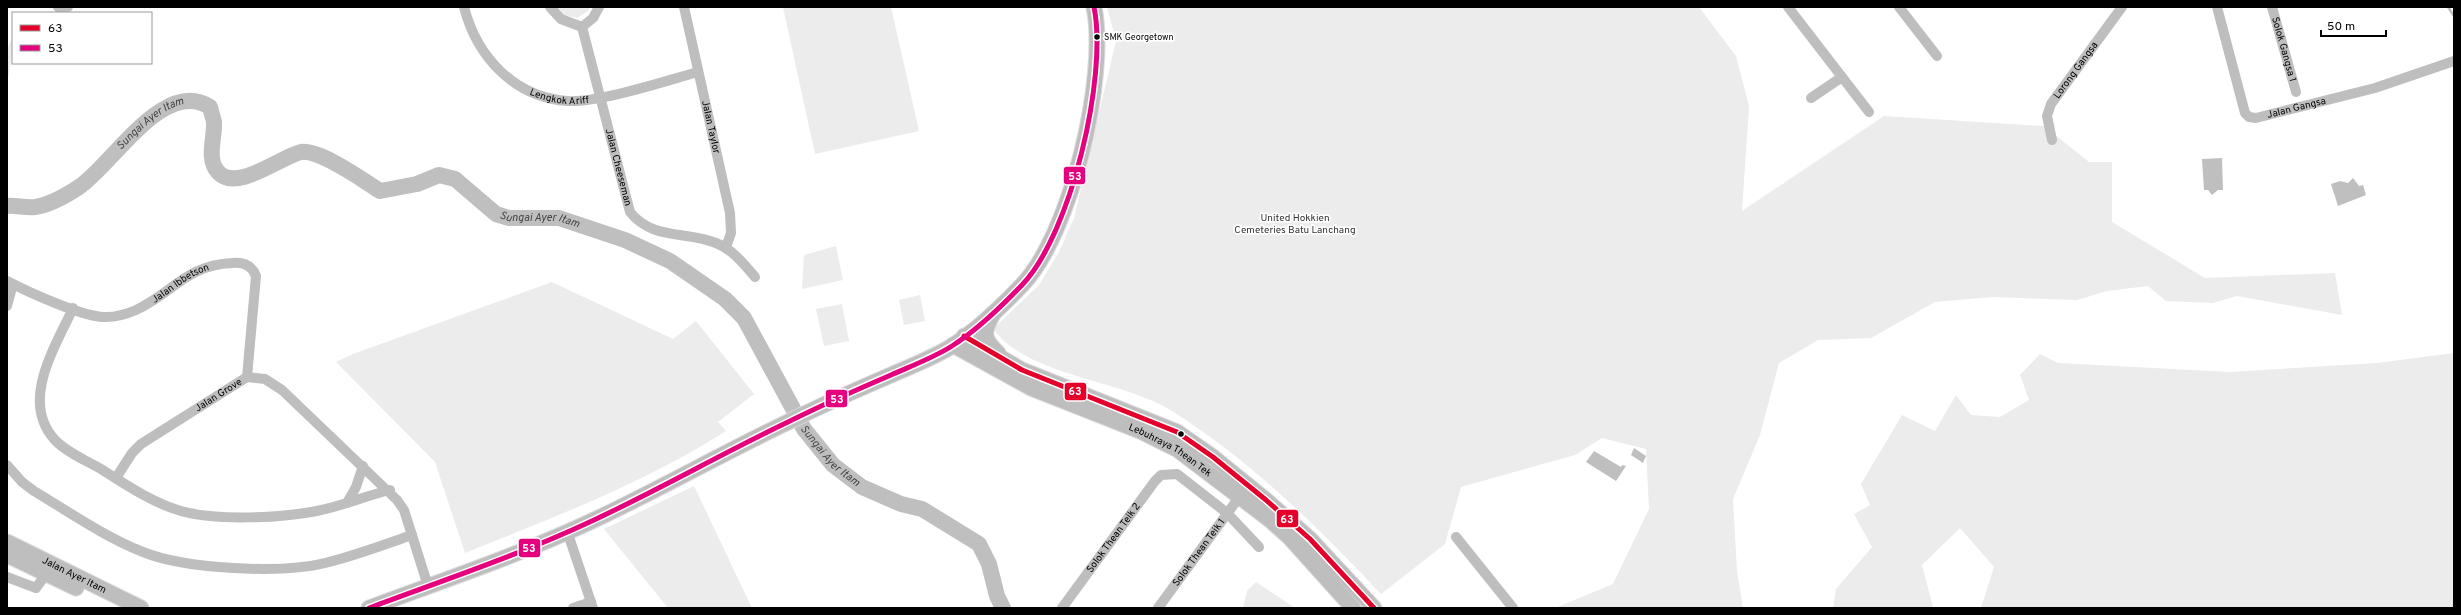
<svg xmlns="http://www.w3.org/2000/svg" width="2461" height="615" font-family="Overpass,sans-serif">
<style>
.green{fill:#ececec}
.water{fill:#bfbfbf}
.lines{fill:none;stroke-linecap:round;stroke-linejoin:round}
.stream{stroke:#bfbfbf;stroke-width:2.5}
.river{stroke:#bfbfbf;stroke-width:16}
.primary-casing{stroke:#dbdbdb;stroke-width:17}
.street{stroke:#bebebe;stroke-width:10}
.primary{stroke:#bebebe;stroke-width:15}
.bus-1-casing{stroke:#fff;stroke-width:8}
.bus-2-casing{stroke:#fff;stroke-width:8}
.bus-1{stroke:#e4002b;stroke-width:5}
.bus-2{stroke:#e5007d;stroke-width:5}
.bus-dot{fill:#000;stroke:#fff;stroke-width:1.5}
.labels{text-anchor:middle;dominant-baseline:central;stroke-width:3.5;stroke-linejoin:round;paint-order:stroke}
.bus-label{font-size:9px;fill:#000;stroke:#fff;text-anchor:start}
.street-label{font-size:10px;fill:#000;stroke:#fff}
.park-label{font-size:10px;fill:#333;stroke:#fff}
.water-label{font-size:11px;font-style:italic;fill:#444;stroke:#fff}
.line-badge{stroke:#fff;stroke-width:1.5}
.badge-label{font-size:11px;text-anchor:middle;font-weight:bold;fill:#fff}
</style>
<rect width="100%" height="100%" fill="#fff"/>
<g class="green">
<polygon points="557,7 590,7 588,11 577,18 565,15"/>
<polygon points="783,7 891,7 919,131 815,154"/>
<path d="M 1107,7 L 1699,7 L 1736,56 L 1749,106 L 1742,211 L 1884,116 L 2044,126 L 2089,162 L 2112,162 L 2112,222 L 2205,278 L 2335,273 L 2342,315 L 2237,296 L 2213,303 L 2166,301 L 2148,286 L 2107,291 L 2077,300 L 1992,297 L 1935,302 L 1871,338 L 1818,340 L 1779,363 L 1760,435 L 1733,499 L 1737,571 L 1743,608 L 1555,608 L 1613,584 L 1649,509 L 1646,449 L 1602,438 L 1575,455 L 1461,487 L 1445,544 L 1381,594 C 1318,527 1251,461 1172,411 C 1120,379 1029,377 993,329 L 1039,285 L 1059,252 L 1074,218 L 1116,41 Z"/>
<polygon points="13,35 13,50 7,84 7,50"/>
<polygon points="836,246 843,280 802,289 804,255"/>
<path d="M 552,282 L 673,339 L 696,321 L 754,394 L 718,422 L 726,431 C 645,483 554,517 465,553 L 435,462 L 336,362 L 353,354 Z"/>
<polygon points="920,295 925,321 904,325 899,300"/>
<polygon points="842,304 849,341 824,346 816,309"/>
<polygon points="2454,353 2454,608 1981,608 1994,567 1960,528 1922,565 1933,607 1833,608 1836,589 1872,547 1854,514 1870,505 1861,484 1902,415 1935,431 1956,395 1971,415 2000,417 2029,400 2020,375 2040,354 2058,363 2230,372 2377,363"/>
<polygon points="694,486 752,608 668,608 604,529"/>
<polygon points="1256,582 1295,608 1243,608 1247,591"/>
</g>
<g class="water">
<polygon points="2222,158 2223,190 2218,190 2212,195 2208,190 2204,190 2202,159"/>
<polygon points="2353,178 2359,186 2363,185 2366,195 2338,206 2331,184 2340,181 2348,183"/>
<polygon points="1634,448 1646,456 1643,463 1631,455"/>
<polygon points="1594,451 1621,467 1622,465 1626,466 1616,481 1586,462"/>
</g>
<g class="lines">
<polyline class="stream" points="2448,7 2454,16"/>
<path class="river" id="s1" d="M 7,206 C 16,205 25,208 35,207 C 49,205 67,195 79,187 C 113,164 164,77 210,107 C 211,112 213,117 214,122 C 215,137 206,159 218,172 C 236,193 282,156 301,152 C 320,149 364,181 380,191 L 417,184 L 439,175 L 455,179 L 496,214 L 509,218 L 559,218 L 625,240 L 670,261 L 725,299 L 744,318 L 804,429 L 833,465 L 862,487 L 901,504 L 922,509 L 979,544 L 989,564 L 997,596 L 1003,608"/>
<g class="primary-casing">
<g id="primary">
<path d="M 993,314 C 983,332 982,338 998,353"/>
<polyline points="964,336 1022,370 1177,432 1213,457 1266,500 1310,539 1374,608"/>
<path id="s12" d="M 953,345 L 1031,388 L 1140,431 L 1178,450 L 1270,520 L 1290,538 L 1353,608"/>
<path id="s13" d="M 7,542 L 141,608"/>
<polyline points="7,555 76,588"/>
<path d="M 369,608 C 444,580 522,554 594,520 C 660,489 723,453 788,422 C 822,405 856,390 891,375 C 911,366 933,358 952,346 C 977,330 1001,307 1022,285 C 1071,234 1108,76 1094,7"/>
</g>
</g>
<g class="street">
<polyline points="58,7 60,9 68,7"/>
<path id="s2" d="M 464,7 C 477,57 514,97 567,101 C 599,103 665,81 698,72"/>
<polyline points="550,7 561,19 582,27 593,18 599,7"/>
<path id="s3" d="M 684,7 L 730,213 L 731,233 L 726,247"/>
<polyline points="1788,7 1869,112"/>
<polyline points="1899,7 1937,56"/>
<path id="s4" d="M 2217,7 L 2245,113 L 2249,117 L 2256,118 L 2375,88 L 2454,61"/>
<path id="s5" d="M 2272,7 L 2296,92"/>
<path id="s6" d="M 582,27 L 630,212 C 652,240 686,231 716,243 C 732,249 744,264 755,277"/>
<polyline points="1811,98 1842,77"/>
<path id="s7" d="M 2052,140 L 2047,116 L 2051,104 L 2122,7"/>
<path id="s8" d="M 7,281 C 28,292 85,318 106,317 C 116,317 127,314 136,310 C 173,293 186,265 232,263 C 243,262 252,265 256,276 L 247,377"/>
<polyline points="7,306 13,284"/>
<path d="M 73,308 C 56,346 19,401 55,440 C 66,452 87,461 101,469 C 126,485 153,503 181,511 C 216,521 281,518 317,511 C 342,506 365,496 390,490"/>
<path d="M 7,465 L 22,482 L 34,491 C 69,512 105,537 143,552 C 185,569 281,574 325,563 C 355,556 383,545 412,535"/>
<path id="s9" d="M 116,478 L 132,453 L 141,444 L 247,377 L 265,379 L 282,390 L 397,500 L 404,510 L 428,586"/>
<polyline points="347,503 356,487 363,466"/>
<polyline points="567,531 593,608"/>
<polyline points="1456,537 1513,608"/>
<polyline points="7,577 36,588 46,574"/>
<polyline points="573,608 591,602"/>
<path id="s10" d="M 1062,608 L 1155,481 L 1161,475 L 1177,474 L 1227,513 L 1259,547"/>
<path id="s11" d="M 1158,608 L 1240,496"/>
</g>
<use href="#primary" class="primary"/>
<g class="bus-1-casing">
<polyline id="bus-1" points="964,336 1022,370 1177,432 1213,457 1266,500 1310,539 1374,608"/>
</g>
<g class="bus-2-casing">
<path id="bus-2" d="M 369,608 C 444,580 522,554 594,520 C 660,489 723,453 788,422 C 822,405 856,390 891,375 C 911,366 933,358 952,346 C 977,330 1001,307 1022,285 C 1071,234 1108,76 1094,7"/>
</g>
<use href="#bus-1" class="bus-1"/>
<use href="#bus-2" class="bus-2"/>
</g>
<g class="bus-dot">
<circle cx="1097" cy="37" r="3.5"/>
<circle cx="1181" cy="434" r="3.5"/>
</g>
<g class="labels">
<g class="bus-label">
<text x="1104" y="37">SMK Georgetown</text>
</g>
<g class="street-label">
<text stroke="none"><textPath href="#s5" startOffset="44">Solok Gangsa 1</textPath></text>
<text stroke="none"><textPath href="#s7" startOffset="79">Lorong Gangsa</textPath></text>
<text stroke="none"><textPath href="#s2" startOffset="141">Lengkok Ariff</textPath></text>
<text stroke="none"><textPath href="#s4" startOffset="164">Jalan Gangsa</textPath></text>
<text stroke="none"><textPath href="#s3" startOffset="123">Jalan Taylor</textPath></text>
<text stroke="none"><textPath href="#s6" startOffset="145">Jalan Cheeseman</textPath></text>
<text stroke="none"><textPath href="#s8" startOffset="189">Jalan Ibbetson</textPath></text>
<text stroke="none"><textPath href="#s9" startOffset="134">Jalan Grove</textPath></text>
<text stroke="none"><textPath href="#s12" startOffset="242">Lebuhraya Thean Tek</textPath></text>
<text stroke="none"><textPath href="#s10" startOffset="87">Solok Thean Teik 2</textPath></text>
<text stroke="none"><textPath href="#s11" startOffset="69">Solok Thean Teik 1</textPath></text>
<text stroke="none"><textPath href="#s13" startOffset="75">Jalan Ayer Itam</textPath></text>
</g>
<g class="park-label">
<text x="1295" y="218">United Hokkien<tspan x="1295" dy="12">Cemeteries Batu Lanchang</tspan></text>
</g>
<g class="water-label">
<text stroke="none"><textPath href="#s1" startOffset="173">Sungai Ayer Itam</textPath></text>
<text stroke="none"><textPath href="#s1" startOffset="664">Sungai Ayer Itam</textPath></text>
<text stroke="none"><textPath href="#s1" startOffset="1060">Sungai Ayer Itam</textPath></text>
</g>
</g>
<g class="line-badge">
<rect x="1063" y="166" width="23" height="19" rx="4" fill="#e5007d"/>
<rect x="1064" y="382" width="23" height="19" rx="4" fill="#e4002b"/>
<rect x="825" y="389" width="23" height="19" rx="4" fill="#e5007d"/>
<rect x="1276" y="509" width="23" height="19" rx="4" fill="#e4002b"/>
<rect x="518" y="538" width="23" height="20" rx="4" fill="#e5007d"/>
</g>
<g class="badge-label">
<text x="1075" y="180">53</text>
<text x="1075" y="395">63</text>
<text x="837" y="403">53</text>
<text x="1287" y="523">63</text>
<text x="529" y="552">53</text>
</g>
<rect width="2461" height="615" fill="none" stroke="#000000" stroke-width="16"/>
<rect x="12" y="12" width="140" height="52" fill="#ffffff" stroke="#999999"/>
<rect x="20" y="25" width="20" height="6" fill="#e4002b" stroke="#999999"/>
<text x="48" y="32" font-size="12" fill="#000000">63</text>
<rect x="20" y="45" width="20" height="6" fill="#e5007d" stroke="#999999"/>
<text x="48" y="52" font-size="12" fill="#000000">53</text>
<path d="M2321 30v6h65v-6" fill="none" stroke="#000000" stroke-width="2"/>
<text x="2327" y="30" font-size="12" fill="#000000" stroke="#ffffff" stroke-width="3" paint-order="stroke">50 m</text>
</svg>
